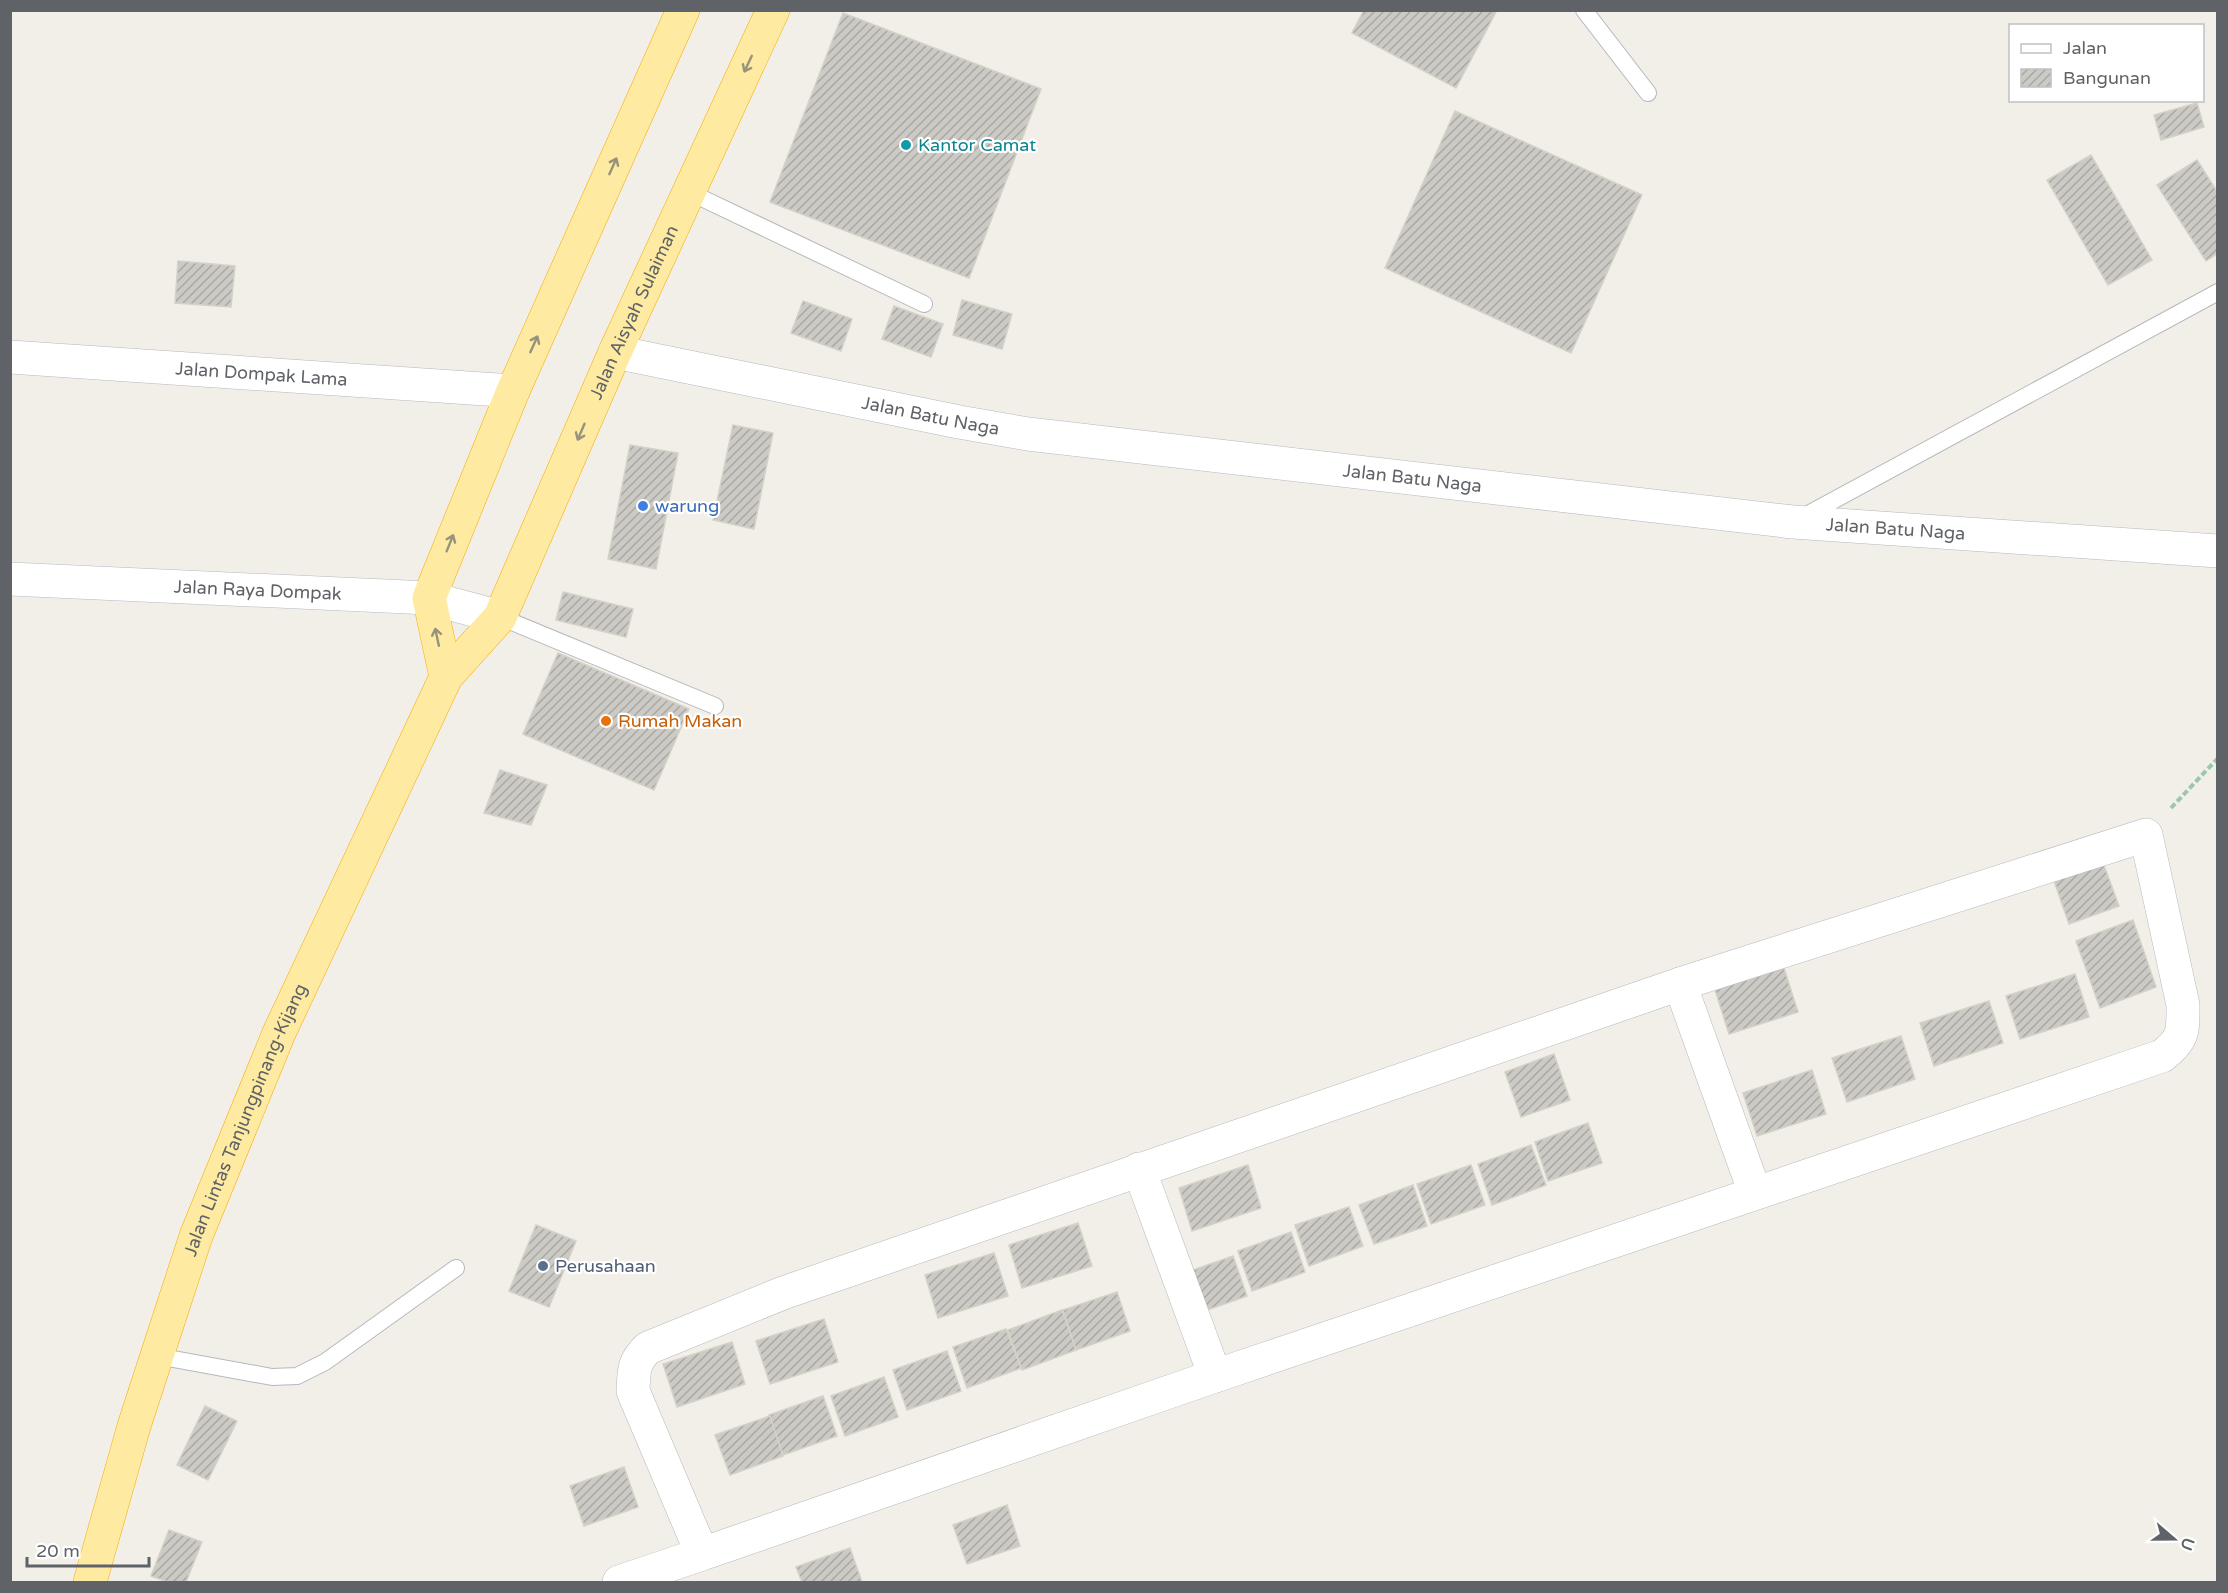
<svg xmlns="http://www.w3.org/2000/svg" width="2228" height="1593" font-family="'Varela Round',sans-serif">
<style>
.building{fill:url(#building-hatch);stroke:#d6d1c6;stroke-width:1.5}
.lines{fill:none;stroke-linecap:round;stroke-linejoin:round}
.service-casing{stroke:#b5b8bc;stroke-width:18}
.minor-casing{stroke:#b5b8bc;stroke-width:34}
.tertiary-casing{stroke:#b5b8bc;stroke-width:34}
.secondary-casing{stroke:#b6babf;stroke-width:34}
.trunk-casing{stroke:#f9ab00;stroke-width:34}
.path{stroke:#9cc7a9;stroke-width:4;stroke-dasharray:6 3;stroke-linecap:butt}
.service{stroke:#fff;stroke-width:16}
.minor{stroke:#fff;stroke-width:33}
.tertiary{stroke:#fff;stroke-width:33}
.secondary{stroke:#fff;stroke-width:33}
.trunk{stroke:#feeaa1;stroke-width:33}
.oneway{stroke:#97927c}
.culture-dot{fill:#0f9aa8;stroke:#fff;stroke-width:2}
.shop-dot{fill:#3f7fe0;stroke:#fff;stroke-width:2}
.food-dot{fill:#e8710a;stroke:#fff;stroke-width:2}
.service-dot{fill:#5c6f8a;stroke:#fff;stroke-width:2}
.labels{text-anchor:middle;dominant-baseline:central;stroke-width:4.5;stroke-linejoin:round;paint-order:stroke}
.culture-label{font-size:18px;fill:#0d838f;stroke:#fff;text-anchor:start}
.street-label{font-size:18px;fill:#5f6368;stroke:#fff}
.shop-label{font-size:18px;fill:#366cbe;stroke:#fff;text-anchor:start}
.food-label{font-size:18px;fill:#c56008;stroke:#fff;text-anchor:start}
.service-label{font-size:18px;fill:#4e5e75;stroke:#fff;text-anchor:start}
</style>
<defs>
<pattern id="building-hatch" width="6" height="6" patternUnits="userSpaceOnUse" patternTransform="scale(1.5)"><rect width="6" height="6" fill="#cccac5"/><path d="M-1 1l2-2M0 6l6-6M5 7l2-2" fill="none" stroke="#a9a8a4"/></pattern>
</defs>
<rect width="100%" height="100%" fill="#f1efe8"/>
<g class="building">
<polygon points="1364,10 1497,10 1456,88 1352,33"/>
<polygon points="843,13 1041,89 969,278 770,202"/>
<polygon points="2197,103 2204,127 2161,140 2154,115"/>
<polygon points="1455,111 1642,195 1571,353 1385,268"/>
<polygon points="2091,155 2152,260 2108,285 2047,180"/>
<polygon points="2197,160 2218,193 2218,253 2206,261 2157,185"/>
<polygon points="178,261 235,266 231,307 175,303"/>
<polygon points="962,300 1012,314 1002,349 953,335"/>
<polygon points="803,301 852,319 841,351 791,333"/>
<polygon points="894,306 943,324 931,357 882,339"/>
<polygon points="733,425 773,433 754,529 713,520"/>
<polygon points="630,445 678,453 656,569 608,559"/>
<polygon points="563,592 633,609 626,637 556,620"/>
<polygon points="558,653 689,709 654,790 523,734"/>
<polygon points="500,770 547,785 531,825 484,813"/>
<polygon points="2102,860 2119,906 2069,924 2053,878"/>
<polygon points="2133,920 2156,987 2100,1008 2076,941"/>
<polygon points="1784,968 1798,1012 1729,1034 1715,990"/>
<polygon points="2075,974 2089,1017 2020,1039 2006,996"/>
<polygon points="1989,1001 2003,1043 1934,1066 1920,1023"/>
<polygon points="1901,1036 1915,1079 1847,1102 1832,1058"/>
<polygon points="1554,1054 1570,1100 1521,1117 1505,1072"/>
<polygon points="1812,1070 1826,1114 1757,1136 1743,1093"/>
<polygon points="1588,1123 1602,1163 1548,1181 1535,1142"/>
<polygon points="1531,1145 1546,1185 1492,1205 1478,1164"/>
<polygon points="1248,1165 1261,1208 1192,1231 1179,1188"/>
<polygon points="1471,1165 1485,1205 1431,1224 1417,1184"/>
<polygon points="1413,1185 1427,1226 1374,1244 1359,1205"/>
<polygon points="1349,1207 1363,1246 1309,1266 1295,1225"/>
<polygon points="1078,1223 1092,1266 1022,1288 1009,1245"/>
<polygon points="536,1225 576,1241 549,1307 509,1291"/>
<polygon points="1291,1232 1305,1272 1252,1291 1238,1251"/>
<polygon points="994,1253 1008,1296 938,1318 925,1275"/>
<polygon points="1233,1256 1247,1296 1193,1315 1179,1275"/>
<polygon points="1117,1292 1130,1331 1076,1350 1063,1310"/>
<polygon points="1062,1310 1076,1350 1022,1370 1008,1330"/>
<polygon points="824,1319 838,1362 770,1384 756,1341"/>
<polygon points="1006,1329 1021,1368 967,1388 953,1347"/>
<polygon points="732,1342 745,1384 677,1407 663,1364"/>
<polygon points="947,1351 961,1391 907,1410 893,1370"/>
<polygon points="884,1377 898,1417 845,1436 831,1396"/>
<polygon points="823,1396 837,1436 783,1455 769,1415"/>
<polygon points="205,1406 237,1421 208,1480 177,1465"/>
<polygon points="770,1416 783,1456 730,1475 715,1435"/>
<polygon points="624,1467 638,1507 584,1526 570,1486"/>
<polygon points="1007,1505 1020,1546 967,1564 953,1525"/>
<polygon points="169,1530 202,1542 186,1582 168,1582 151,1576"/>
<polygon points="850,1548 862,1582 802,1582 796,1567"/>
</g>
<g class="lines">
<g class="service-casing">
<g id="service">
<polyline points="1584,10 1648,93"/>
<polyline points="689,192 924,304"/>
<polyline points="1801,518 2218,292"/>
<polyline points="500,617 715,706"/>
<polyline points="157,1356 272,1377 297,1376 325,1362 456,1268"/>
</g>
</g>
<g class="minor-casing">
<g id="minor">
<path id="s1" d="M 10,357 L 513,391"/>
<polyline points="1680,984 1755,1193"/>
<polyline points="1139,1169 1215,1376"/>
<path d="M 619,1582 L 702,1554 L 633,1391 C 634,1371 633,1362 648,1348 L 783,1293 L 1680,984 L 2146,835 L 2183,1005 C 2183,1032 2184,1039 2162,1056 L 1215,1376 L 702,1554"/>
</g>
</g>
<g class="tertiary-casing">
<g id="tertiary">
<path id="s2" d="M 615,352 L 959,422 L 1028,434 L 1793,522 L 2218,551"/>
</g>
</g>
<g class="secondary-casing">
<g id="secondary">
<path id="s3" d="M 10,579 L 429,598 L 500,617"/>
</g>
</g>
<g class="trunk-casing">
<g id="trunk">
<polyline points="446,677 429,598 513,391 683,10"/>
<path id="s4" d="M 90,1582 L 134,1426 L 196,1236 L 279,1033 L 446,677 L 500,617 L 615,352 L 773,10"/>
</g>
</g>
<polyline class="path" points="2171,808 2218,758"/>
<use href="#service" class="service"/>
<use href="#minor" class="minor"/>
<use href="#tertiary" class="tertiary"/>
<use href="#secondary" class="secondary"/>
<use href="#trunk" class="trunk"/>
</g>
<defs><path id="oneway-shaft" d="M-6 0H5M1.5-3L5.5 0L1.5 3" fill="none" stroke-width="1.6" stroke-linecap="round" stroke-linejoin="round" transform="scale(1.5)"/></defs>
<g class="oneway">
<use href="#oneway-shaft" transform="translate(748 64) rotate(115)"/>
<use href="#oneway-shaft" transform="translate(613 166) rotate(-66)"/>
<use href="#oneway-shaft" transform="translate(534 344) rotate(-66)"/>
<use href="#oneway-shaft" transform="translate(581 432) rotate(113)"/>
<use href="#oneway-shaft" transform="translate(450 543) rotate(-68)"/>
<use href="#oneway-shaft" transform="translate(437 637) rotate(-102)"/>
</g>
<circle class="culture-dot" cx="906" cy="145" r="6"/>
<circle class="shop-dot" cx="643" cy="506" r="6"/>
<circle class="food-dot" cx="606" cy="721" r="6"/>
<circle class="service-dot" cx="543" cy="1266" r="6"/>
<g class="labels">
<g class="culture-label">
<text x="918" y="145">Kantor Camat</text>
</g>
<g class="street-label">
<text stroke="none"><textPath href="#s4" startOffset="1388">Jalan Aisyah Sulaiman</textPath></text>
<text stroke="none"><textPath href="#s1" startOffset="252">Jalan Dompak Lama</textPath></text>
<text stroke="none"><textPath href="#s2" startOffset="322">Jalan Batu Naga</textPath></text>
<text stroke="none"><textPath href="#s2" startOffset="808">Jalan Batu Naga</textPath></text>
<text stroke="none"><textPath href="#s2" startOffset="1294">Jalan Batu Naga</textPath></text>
<text stroke="none"><textPath href="#s3" startOffset="248">Jalan Raya Dompak</textPath></text>
<text stroke="none"><textPath href="#s4" startOffset="488">Jalan Lintas Tanjungpinang-Kijang</textPath></text>
</g>
<g class="shop-label">
<text x="655" y="506">warung</text>
</g>
<g class="food-label">
<text x="618" y="721">Rumah Makan</text>
</g>
<g class="service-label">
<text x="555" y="1266">Perusahaan</text>
</g>
</g>
<rect width="2228" height="1593" fill="none" stroke="#5f6368" stroke-width="24"/>
<rect x="2009" y="24" width="195" height="78" fill="#ffffff" stroke="#bfc1c3" stroke-width="1.5"/>
<rect x="2021" y="44" width="30" height="9" fill="#ffffff" stroke="#bfc1c3" stroke-width="1.5"/>
<text x="2063" y="54" font-size="18" fill="#5f6368">Jalan</text>
<rect x="2021" y="69" width="30" height="18" fill="url(#building-hatch)" stroke="#bfc1c3" stroke-width="1.5"/>
<text x="2063" y="84" font-size="18" fill="#5f6368">Bangunan</text>
<g transform="translate(2174 1539) rotate(110)" stroke="#ffffff" stroke-width="4.5" paint-order="stroke">
<path d="M0-4.5L10 22L0 15L-10 22Z" fill="#5f6368"/>
<text y="-9" font-size="16" font-weight="bold" text-anchor="middle" fill="#5f6368">U</text>
</g>
<path d="M27 1557v9h122v-9" fill="none" stroke="#5f6368" stroke-width="3"/>
<text x="36" y="1557" font-size="18" fill="#5f6368" stroke="#ffffff" stroke-width="4.5" paint-order="stroke">20 m</text>
</svg>
